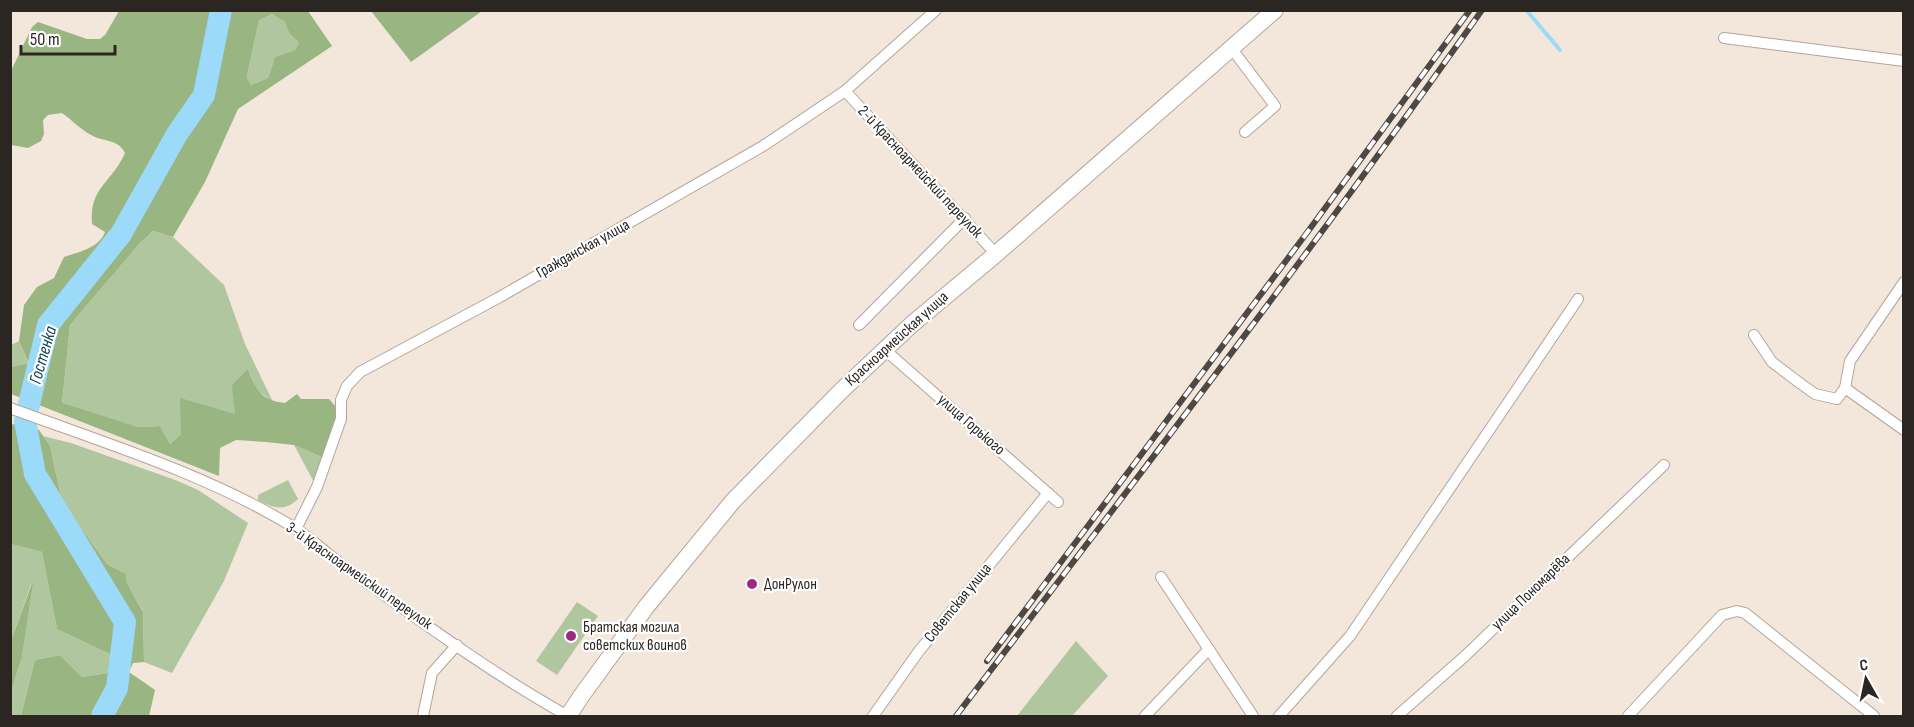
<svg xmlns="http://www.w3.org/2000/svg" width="1914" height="727" font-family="'Sofia Sans Condensed',sans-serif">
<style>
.green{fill:#b0c69f}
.forest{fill:#98b582;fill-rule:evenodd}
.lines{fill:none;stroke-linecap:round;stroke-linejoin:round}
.stream{stroke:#9bdaf9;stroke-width:4}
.river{stroke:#9bdaf9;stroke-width:22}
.minor-casing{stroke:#b2a59b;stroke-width:12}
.primary-casing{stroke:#b2a59b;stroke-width:18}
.minor{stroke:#fff;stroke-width:10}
.primary{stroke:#fff;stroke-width:16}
.rail-casing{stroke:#4e4742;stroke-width:6}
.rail{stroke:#fff;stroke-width:4;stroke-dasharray:11;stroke-linecap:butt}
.poi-dot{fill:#9e2984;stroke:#fff;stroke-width:2}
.labels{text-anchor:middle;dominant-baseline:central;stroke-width:4.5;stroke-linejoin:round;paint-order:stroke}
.street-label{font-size:16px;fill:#2b2622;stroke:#fff}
.poi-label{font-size:16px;fill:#2b2622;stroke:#fff;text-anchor:start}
.water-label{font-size:18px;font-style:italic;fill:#11455a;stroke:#fff}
</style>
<rect width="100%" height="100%" fill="#f3e6db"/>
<g class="green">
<polygon points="272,14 285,22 289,33 299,43 295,50 275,57 268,78 251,85 247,78 248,71 259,20"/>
<polygon points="153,231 173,237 224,285 245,344 273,402 257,390 248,369 236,414 181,434 170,444 160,426 138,427 62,404 70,325 139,244"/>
<polygon points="19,341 29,365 11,367 11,345"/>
<polygon points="43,436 71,443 178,481 198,490 248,523 224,581 172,673 144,662 143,611 127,583 126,574 107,564 62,502 50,446"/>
<polygon points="294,445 324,458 315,484"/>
<path d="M 288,480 L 298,499 C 285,512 272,508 258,500 L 258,495 Z"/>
<polygon points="11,544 42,552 57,629 116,657 114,672 82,677 60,655 35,660 21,716 11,716 11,691 22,657 33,585 31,584 11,641"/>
<polygon points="577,602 598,616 557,675 536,661"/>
<polygon points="1076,641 1108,676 1072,716 1017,716"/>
</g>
<g class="forest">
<path d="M 119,11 L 308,11 L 332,46 L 238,109 L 205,182 L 173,237 L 153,231 L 139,244 L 70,325 L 62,403 L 138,427 L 160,426 L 170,444 L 181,434 L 180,398 L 235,414 L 232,385 L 248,369 C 256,390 261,400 285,403 L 297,394 L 301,399 L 329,399 L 336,407 L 336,419 L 324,458 L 294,445 L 266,442 L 236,440 L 220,448 L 219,476 L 11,394 L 11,367 L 29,364 L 19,341 L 24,305 L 37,287 L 54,278 L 64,257 C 79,252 99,248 105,232 L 92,224 C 89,187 112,183 125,153 C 118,139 105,142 93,136 C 82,131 72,120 62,113 L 48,115 L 43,120 L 44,134 L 41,141 L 28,148 L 12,145 L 10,144 L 10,73 L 32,27 L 38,22 L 87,39 L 100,39 L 105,35 ZM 272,14 L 285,22 L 289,33 L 299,43 L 295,50 L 275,57 L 268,78 L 251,85 L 247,78 L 248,71 L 259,20 Z"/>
<polygon points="371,11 482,11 411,62"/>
<polygon points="13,424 39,430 50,446 62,502 107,564 126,574 127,583 143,612 144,662 133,663 129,672 155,690 149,716 21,716 35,660 60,655 82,677 114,672 116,657 57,629 42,552 11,544 10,427"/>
<polygon points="32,583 33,585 22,657 11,691 11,641"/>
</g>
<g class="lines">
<polyline class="stream" points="1527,11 1560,50"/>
<polyline class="river" points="102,716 117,688 125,622 35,474 25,421 48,325 121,234 177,134 204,95 221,10"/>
<g class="minor-casing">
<g id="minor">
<polyline points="1724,38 1904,61"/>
<polyline points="1232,49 1275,106 1245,132"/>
<polyline points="845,91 996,254"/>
<polyline points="859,325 965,218"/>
<polyline points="1754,335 1772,362 1797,381 1815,394 1837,399 1845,388 1850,361 1904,282"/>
<polyline points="884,349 1058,502"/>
<polyline points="1845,388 1904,430"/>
<path d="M 10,408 C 107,444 207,474 295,528 C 311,538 326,553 341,564 C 415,617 489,672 568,716"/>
<polyline points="296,529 317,487 341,419 341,400 347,386 360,372 498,298 763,146 845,91 936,10"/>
<polyline points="1161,577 1253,716"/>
<polyline points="423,716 432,673 457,645"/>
<polyline points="873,716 919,651 1048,493"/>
<polyline points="1145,716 1209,649"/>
<polyline points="1279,716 1350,636 1578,299"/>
<polyline points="1397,716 1465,656 1664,465"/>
<polyline points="1628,716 1722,615 1737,611 1745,613 1874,716"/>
</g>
</g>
<g class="primary-casing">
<polyline id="primary" points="568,716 582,695 646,607 733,501 841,391 911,325 996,254 1275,10"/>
</g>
<use href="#minor" class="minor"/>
<use href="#primary" class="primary"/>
<g class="rail-casing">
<g id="rail">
<polyline points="987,661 1309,230 1470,10"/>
<path d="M 956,716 C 1133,483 1313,250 1482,10"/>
</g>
</g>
<use href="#rail" class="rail"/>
</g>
<g class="poi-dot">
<circle cx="752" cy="584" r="6"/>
<circle cx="571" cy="636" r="6"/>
</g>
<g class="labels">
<g class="street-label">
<text transform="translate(920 172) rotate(47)">2-й Красноармейский переулок</text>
<text transform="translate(583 249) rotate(-29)">Гражданская улица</text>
<text transform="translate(897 339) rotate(-42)">Красноармейская улица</text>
<text transform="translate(971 425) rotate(41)">улица Горького</text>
<text transform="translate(359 576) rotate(35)">3-й Красноармейский переулок</text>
<text transform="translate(1531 592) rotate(-44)">улица Пономарёва</text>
<text transform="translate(958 603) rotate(-51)">Советская улица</text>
</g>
<g class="poi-label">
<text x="764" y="584">ДонРулон</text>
<text x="583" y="627">Братская могила<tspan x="583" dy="18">советских воинов</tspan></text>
</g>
<g class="water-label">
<text transform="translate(43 355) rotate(-74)">Гостенка</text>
</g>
</g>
<rect width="1914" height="727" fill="none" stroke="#2b2622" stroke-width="24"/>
<g transform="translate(1866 679) rotate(351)" stroke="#ffffff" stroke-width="4.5" paint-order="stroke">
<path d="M0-4.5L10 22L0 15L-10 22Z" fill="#2b2622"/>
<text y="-9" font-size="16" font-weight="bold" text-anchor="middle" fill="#2b2622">С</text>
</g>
<path d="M21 45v9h94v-9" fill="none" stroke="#2b2622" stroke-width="3"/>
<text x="30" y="45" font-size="18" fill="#2b2622" stroke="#ffffff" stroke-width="4.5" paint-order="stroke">50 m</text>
</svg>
